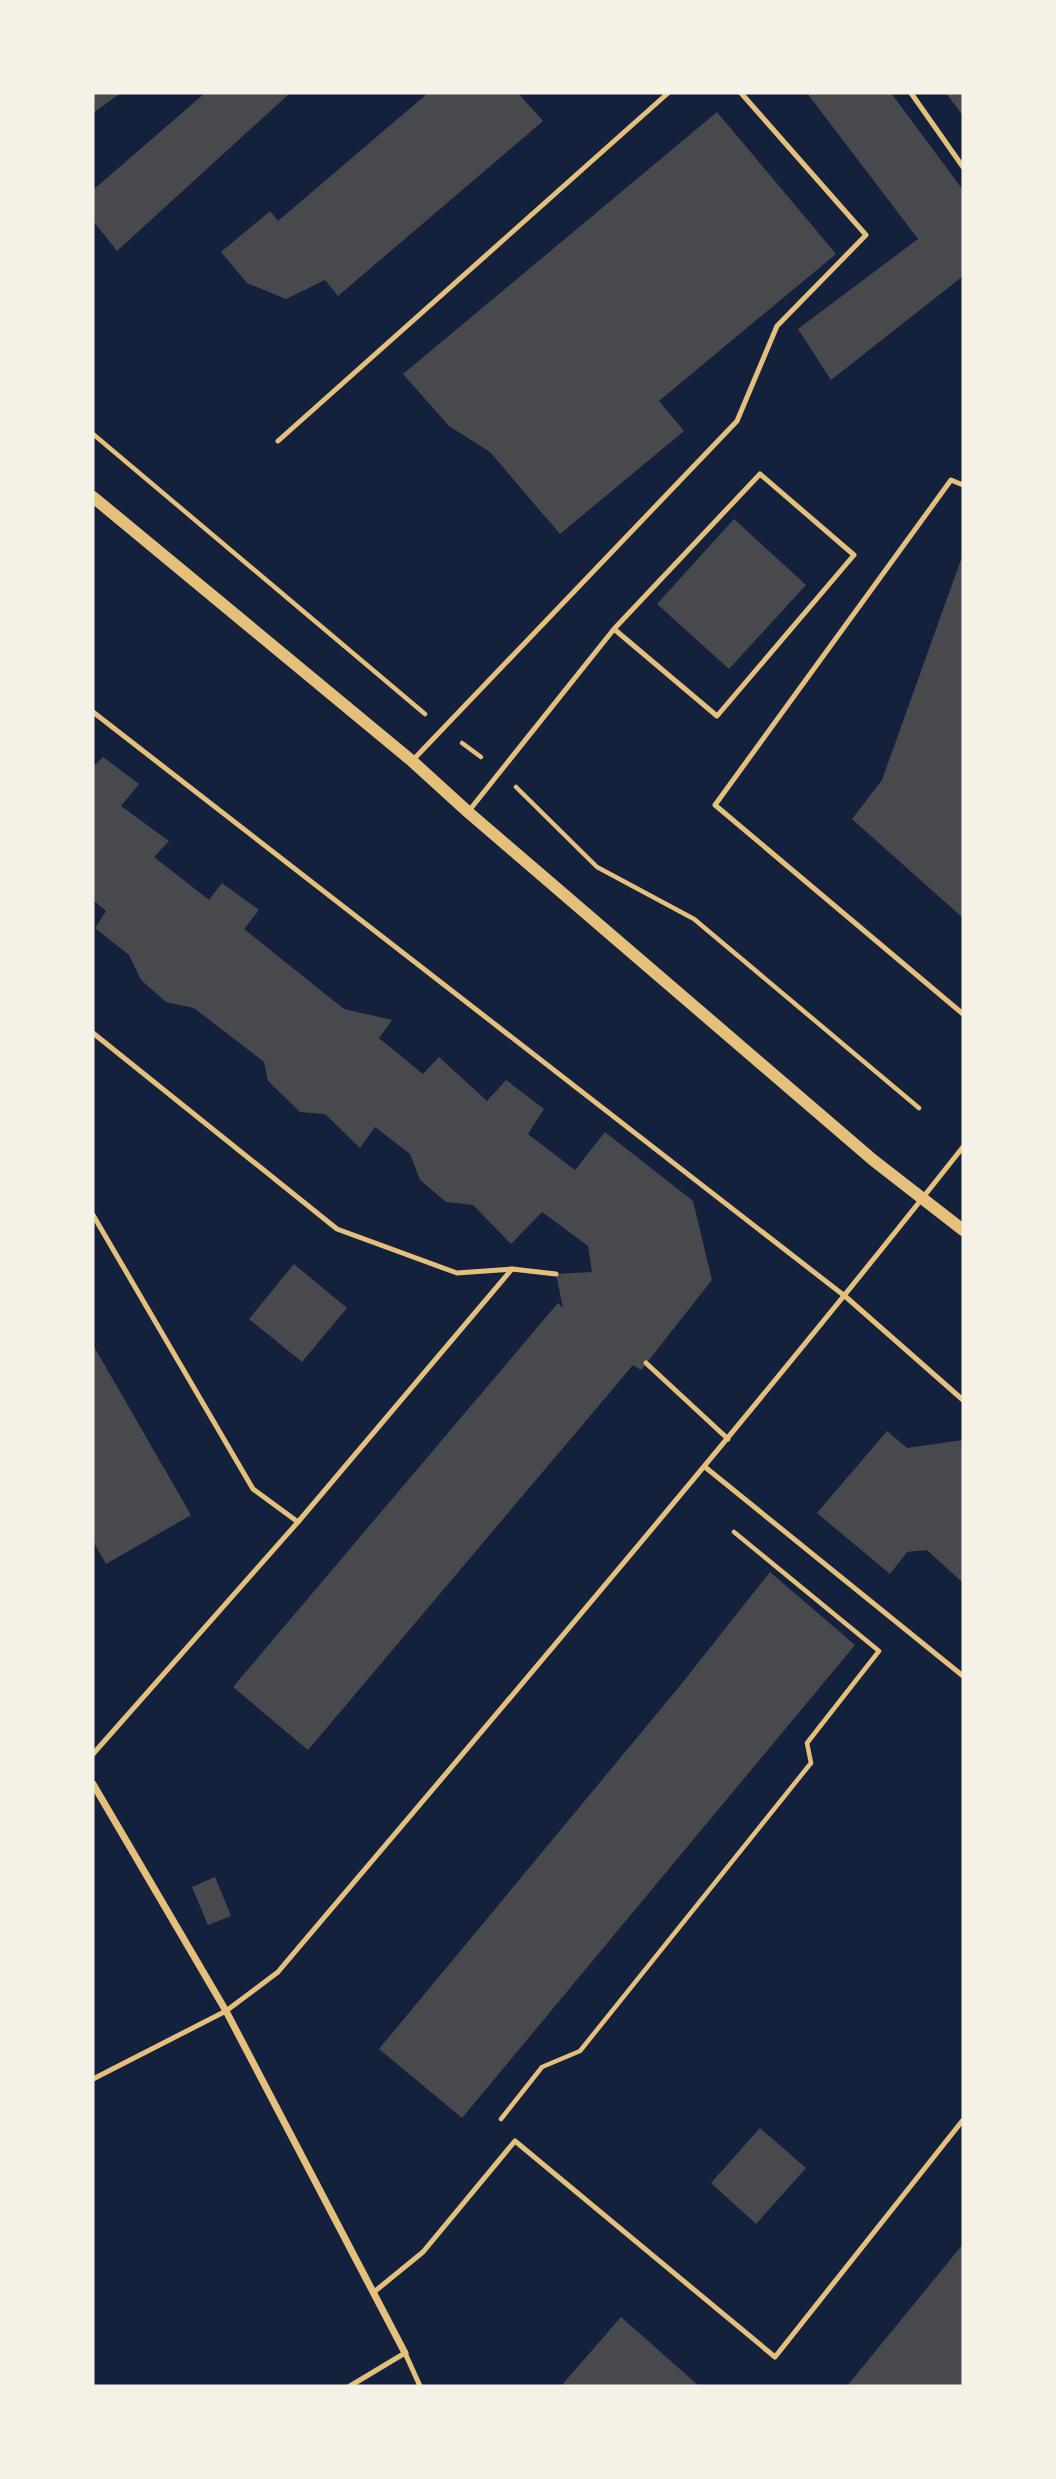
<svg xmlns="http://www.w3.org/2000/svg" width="1056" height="2479" font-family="'Golos Text',sans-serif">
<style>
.building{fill:#48494c}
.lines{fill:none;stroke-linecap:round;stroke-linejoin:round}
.path{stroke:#e5c07b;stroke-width:4.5}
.service{stroke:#e5c07b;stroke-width:5}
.minor{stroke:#e5c07b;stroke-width:7}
.tertiary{stroke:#e5c07b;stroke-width:12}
</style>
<rect width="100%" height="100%" fill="#14213d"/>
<g class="building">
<polygon points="93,93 121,93 93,113"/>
<polygon points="205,93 290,93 117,251 93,221 93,190"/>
<polygon points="428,93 518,93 543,121 338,296 325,280 286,299 247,283 221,252 270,211 278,221"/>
<polygon points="807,93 891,93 963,190 963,276 831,380 798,329 918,239"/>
<polygon points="946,93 963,93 963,116"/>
<polygon points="717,112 836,254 659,401 684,431 560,534 490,452 449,426 403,374"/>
<polygon points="734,519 806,585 729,669 657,604"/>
<polygon points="963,554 963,918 852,819 882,780"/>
<polygon points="103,757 139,784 121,806 169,841 154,857 209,900 222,883 259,910 244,929 344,1009 392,1020 379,1038 423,1074 439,1057 487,1101 506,1080 544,1109 528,1134 575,1170 605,1132 693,1201 712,1280 641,1370 633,1365 308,1750 233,1687 558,1303 563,1308 556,1274 592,1272 588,1246 542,1212 511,1244 473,1205 446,1202 420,1180 410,1154 375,1127 360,1148 325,1114 300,1112 268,1081 264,1062 194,1008 166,1002 141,980 129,955 95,928 106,911 93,900 93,767"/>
<polygon points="294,1264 347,1308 302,1362 249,1319"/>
<polygon points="93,1345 191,1515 106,1564 93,1541"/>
<polygon points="887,1431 907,1448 963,1440 963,1583 927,1550 907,1552 890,1574 817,1513"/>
<polygon points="770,1572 855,1645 462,2118 379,2049 679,1687"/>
<polygon points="215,1877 231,1916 208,1925 192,1887"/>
<polygon points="760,2128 806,2168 756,2224 711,2183"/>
<polygon points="963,2244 963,2386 847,2386"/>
<polygon points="621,2317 699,2386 561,2386"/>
</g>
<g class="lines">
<g class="path">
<polyline points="93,434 425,714"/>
<polyline points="462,743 481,757"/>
<polyline points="516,787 597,867 694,919 919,1108"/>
<polyline points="501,2119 542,2067 580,2051 811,1763 807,1743 879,1651 734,1532"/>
</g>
<g class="service">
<polyline points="911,93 963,167"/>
<polyline points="278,441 668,93"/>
<polyline points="963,485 951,480 715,805 963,1014"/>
<polyline points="93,712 846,1297 963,1400"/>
<polyline points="412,761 737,421 777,326 866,235 741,93"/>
<polyline points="468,812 614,629 760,474 854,555 717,716 614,629"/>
<polyline points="93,1033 337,1229 457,1273 512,1269"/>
<polyline points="93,1215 253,1489 298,1522"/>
<polyline points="646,1363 728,1439"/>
<polyline points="705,1467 963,1676"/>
<polyline points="93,1754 298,1522 512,1269 556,1274"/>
<path d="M 93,2079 L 226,2011 L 278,1972 C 509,1699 742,1427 963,1147"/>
<polyline points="374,2292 423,2252 515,2141 775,2357 963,2120"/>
<polyline points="350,2386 405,2353 420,2386"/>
</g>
<polyline class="minor" points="93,1784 226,2011 405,2353"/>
<polyline class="tertiary" points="93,497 412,761 468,812 873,1160 963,1230"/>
</g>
<rect width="1056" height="2479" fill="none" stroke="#f6f1e7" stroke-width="189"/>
</svg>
